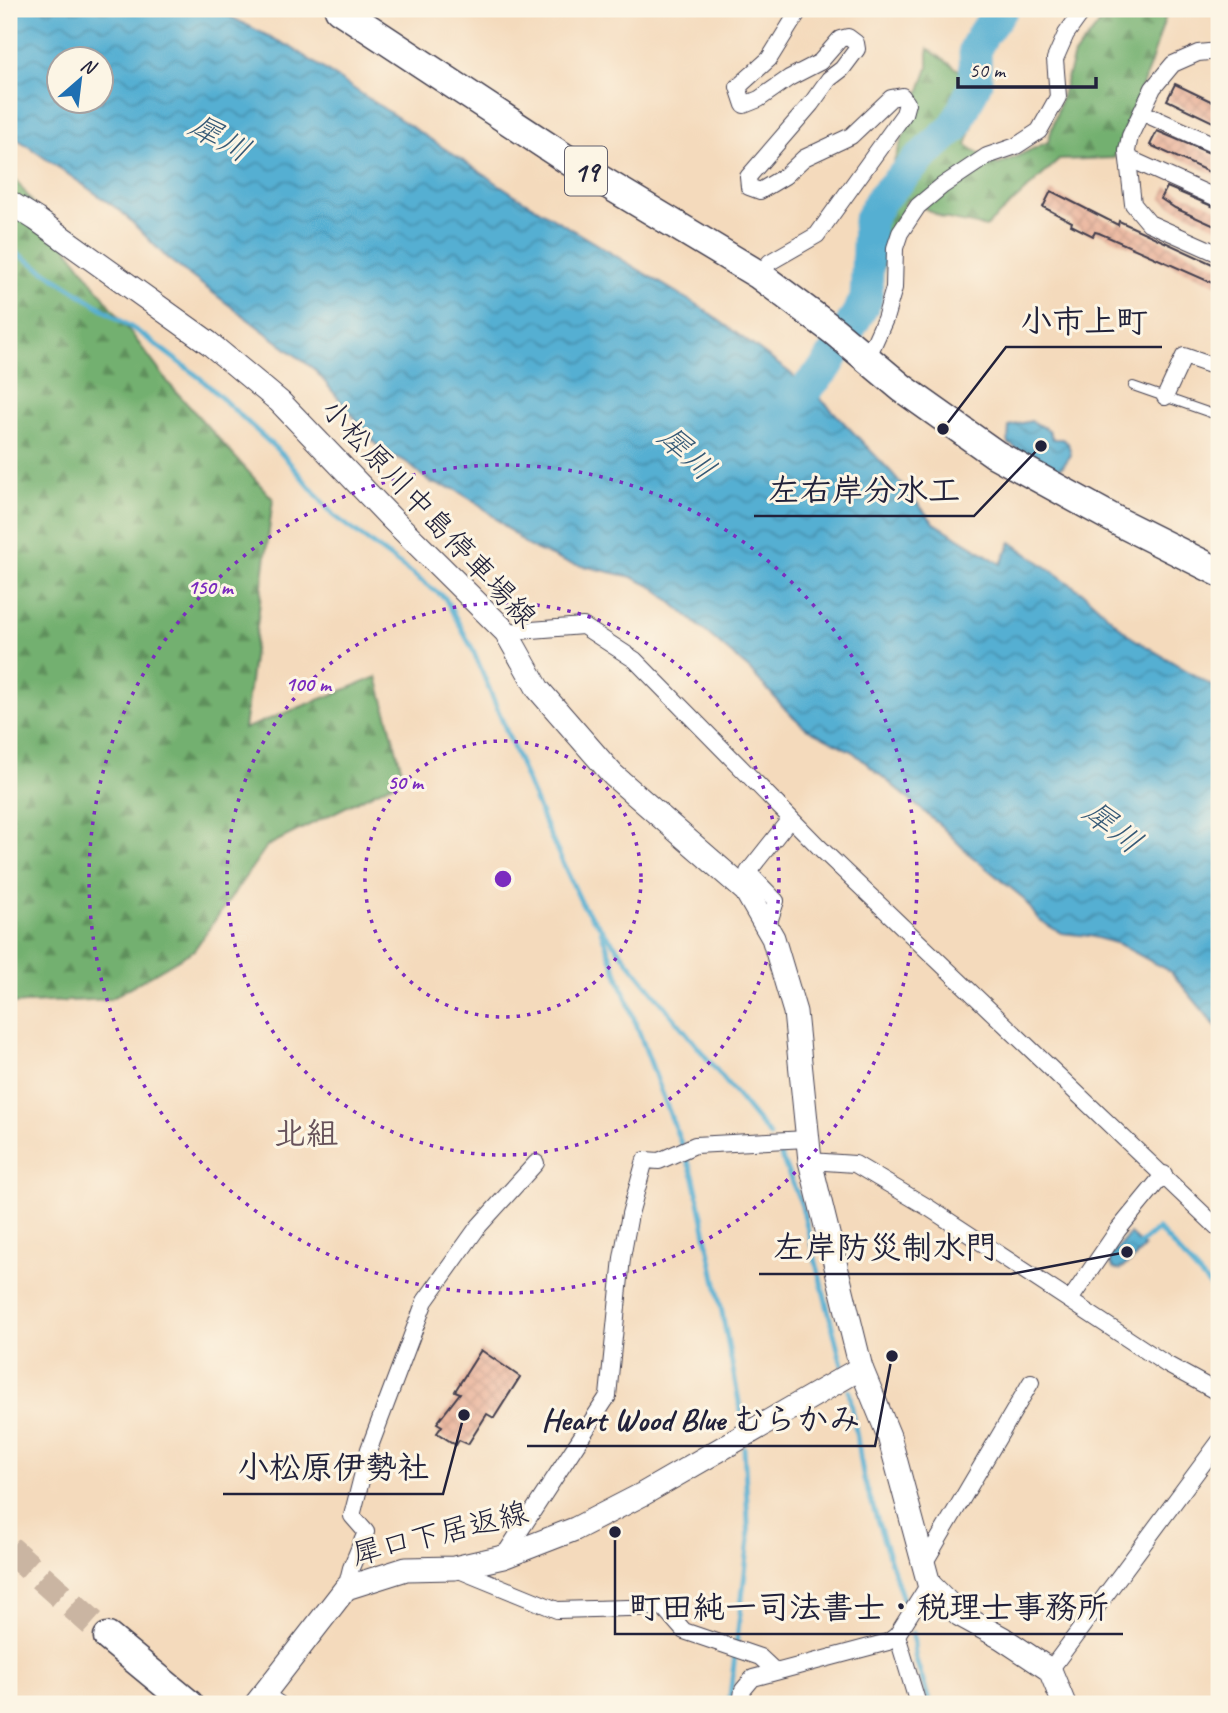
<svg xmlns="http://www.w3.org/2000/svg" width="1228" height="1713" font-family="Caveat,'Klee One',sans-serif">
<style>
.forest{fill:url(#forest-firs);stroke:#4a6955;stroke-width:2}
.water{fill:url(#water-waves);stroke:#3c6886;stroke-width:2;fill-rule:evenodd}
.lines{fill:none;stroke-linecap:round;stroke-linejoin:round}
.stream{stroke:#55afd2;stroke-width:5}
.river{stroke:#55afd2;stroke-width:33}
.building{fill:url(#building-cross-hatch)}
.highway-tunnel{stroke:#cab5a2;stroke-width:28;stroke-dasharray:28 14;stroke-linecap:butt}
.lane-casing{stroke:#423e4e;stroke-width:10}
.street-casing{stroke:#423e4e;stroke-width:18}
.secondary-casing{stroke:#423e4e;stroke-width:25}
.highway-casing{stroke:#423e4e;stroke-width:31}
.lane{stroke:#fff;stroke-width:8}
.street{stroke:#fff;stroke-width:16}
.secondary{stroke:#fff;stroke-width:23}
.highway{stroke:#fff;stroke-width:28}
.ring{fill:none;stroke:#7b2cbf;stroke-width:3.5;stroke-dasharray:3.5 7}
.labels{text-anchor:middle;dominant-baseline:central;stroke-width:6;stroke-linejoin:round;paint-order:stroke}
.shield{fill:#fcf5e5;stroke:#63616e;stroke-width:2}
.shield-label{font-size:28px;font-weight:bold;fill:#22223b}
.street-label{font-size:30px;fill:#22223b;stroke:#fcf5e5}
.water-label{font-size:32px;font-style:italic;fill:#365a77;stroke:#fcf5e5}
.neighbourhood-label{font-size:32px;font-weight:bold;fill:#68535b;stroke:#fcf5e5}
.centre{fill:#7b2cbf;stroke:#fcf5e5;stroke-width:3.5}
.ring-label{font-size:21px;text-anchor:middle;font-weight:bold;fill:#7b2cbf;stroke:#fcf5e5;stroke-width:6;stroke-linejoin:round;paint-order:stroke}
.leader{fill:none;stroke:#22223b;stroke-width:2.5}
.callout-dot{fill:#22223b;stroke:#fcf5e5;stroke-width:2.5}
.callout-label{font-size:32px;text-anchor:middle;font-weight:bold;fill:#22223b;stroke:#fcf5e5;stroke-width:6;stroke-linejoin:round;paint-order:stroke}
</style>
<defs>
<pattern id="forest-firs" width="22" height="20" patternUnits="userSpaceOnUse" patternTransform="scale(1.75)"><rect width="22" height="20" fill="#73b06f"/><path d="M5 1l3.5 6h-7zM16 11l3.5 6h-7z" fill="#5e8f5c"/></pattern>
<pattern id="water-waves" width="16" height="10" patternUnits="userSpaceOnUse" patternTransform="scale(1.75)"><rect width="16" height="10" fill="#55afd2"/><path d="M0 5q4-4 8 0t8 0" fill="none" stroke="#468eac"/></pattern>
<pattern id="building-cross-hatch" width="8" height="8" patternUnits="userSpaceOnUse" patternTransform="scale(1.75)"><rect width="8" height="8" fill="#e9af96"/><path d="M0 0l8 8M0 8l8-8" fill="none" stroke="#c89682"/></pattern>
</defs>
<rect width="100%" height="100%" fill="#fcf5e5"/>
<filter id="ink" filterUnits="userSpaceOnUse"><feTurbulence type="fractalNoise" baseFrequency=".0143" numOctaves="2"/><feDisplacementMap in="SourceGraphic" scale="14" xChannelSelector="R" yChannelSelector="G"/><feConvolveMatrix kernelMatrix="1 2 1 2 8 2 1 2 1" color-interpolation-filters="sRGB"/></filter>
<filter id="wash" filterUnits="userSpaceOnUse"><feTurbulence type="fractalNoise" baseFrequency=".00686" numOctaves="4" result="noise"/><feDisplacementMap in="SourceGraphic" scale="28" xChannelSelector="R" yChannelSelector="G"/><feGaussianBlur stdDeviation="1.57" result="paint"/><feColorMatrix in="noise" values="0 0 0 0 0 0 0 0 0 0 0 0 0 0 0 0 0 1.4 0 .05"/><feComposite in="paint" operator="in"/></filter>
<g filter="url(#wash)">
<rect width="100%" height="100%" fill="#f4dabc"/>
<g class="forest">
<polygon points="1112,9 1168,9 1150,65 1114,158 1059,160 986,227 943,218 907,199 878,283 853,274 928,68 928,49 986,89 966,145 998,165 1048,142 1074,55"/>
<polygon points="9,171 171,386 273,499 244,729 377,677 404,778 267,846 194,950 110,999 9,1004"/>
</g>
<g class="water">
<path d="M 9,9 L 215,9 L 292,48 L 518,197 L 702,308 L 789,372 L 828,406 L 892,473 L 933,522 L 1001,564 L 1011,542 L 1083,593 L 1131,637 L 1219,690 L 1219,1030 L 1171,972 L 1119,944 L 1090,936 L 1061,933 L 1039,920 L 1022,897 L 969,854 L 941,826 L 853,752 L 806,728 L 787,711 L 750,670 L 655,588 L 632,577 L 565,562 L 528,546 L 480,505 L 454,489 L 431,483 L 405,461 L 382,451 L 315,370 L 167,258 L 122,212 L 9,133 ZM 60,60 L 102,60 L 102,102 L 60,102 Z"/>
<polygon points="1031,421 1049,430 1053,439 1062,439 1068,443 1071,455 1063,466 1054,472 1008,443 1009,426"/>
<polygon points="1130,1234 1144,1247 1133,1260 1119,1270 1114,1269 1110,1263 1111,1255"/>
</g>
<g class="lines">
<g class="stream">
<polyline points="9,248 143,335 200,378 284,456 334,516 445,598 473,650 547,829 583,906 770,1136"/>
<polyline points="601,931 694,1178 721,1307 743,1423"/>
<polyline points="777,1147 801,1203 842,1365"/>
<polyline points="1136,1247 1158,1229 1219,1296"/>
<polyline points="849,1391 864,1479 906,1609"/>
<polyline points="913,1633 915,1656 930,1704"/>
<polyline points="729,1704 749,1540 744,1448"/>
</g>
<polyline class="river" points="776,422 827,366 866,300 869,221 881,199 919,159 955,127 976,82 975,49 983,34 1002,9"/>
</g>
<g id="blocks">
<g class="building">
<polygon points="1175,84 1219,105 1219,125 1167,100"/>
<polygon points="1157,131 1219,157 1219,188 1212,184 1216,175 1150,145"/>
<polygon points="1167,187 1219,209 1219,228 1175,208 1161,199"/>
<polygon points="1051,191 1118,225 1119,221 1219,267 1219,286 1099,233 1095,232 1093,236 1071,225 1072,222 1043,207"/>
<polygon points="481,1350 520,1377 494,1418 487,1414 468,1444 459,1440 456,1445 437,1433 442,1426 437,1423 460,1393 455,1391"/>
</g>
</g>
</g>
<g filter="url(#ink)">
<use href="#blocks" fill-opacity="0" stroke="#423e4e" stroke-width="2"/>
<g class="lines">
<polyline class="highway-tunnel" points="9,1549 108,1637"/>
<g class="lane-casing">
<polyline id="lane" points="1133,386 1219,416"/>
</g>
<g class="street-casing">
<g id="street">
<polyline points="1219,51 1198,53 1173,64 1153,88 1130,136 1127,151 1133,204 1149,223 1219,254"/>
<polyline points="1143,113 1219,147"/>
<polyline points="1128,158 1219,199"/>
<polyline points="759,275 770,262 817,235 904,114 907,103 902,96 891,98 851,136 804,158 785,176 760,191 749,187 748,177 811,104 829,79 842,69 857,49 856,43 848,37 840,39 820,62 789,78 759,99 744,105 738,87 769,59 800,9"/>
<polyline points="867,359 885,319 894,288 895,248 900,233 918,206 942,186 987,156 1016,146 1039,131 1058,97 1055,59 1066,34 1084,9"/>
<polyline points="1165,397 1184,356 1219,368"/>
<polyline points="506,632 583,626 635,660 819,847 1219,1229"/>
<polyline points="767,928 776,901 748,872 790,819"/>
<polyline points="810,1161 855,1164 929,1208 1166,1364 1219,1393"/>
<polyline points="1070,1300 1118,1230 1164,1174"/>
<polyline points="503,1557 608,1396 622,1258 630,1214 645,1160 659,1161 695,1145 807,1139"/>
<polyline points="925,1562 1031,1382"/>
<polyline points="454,1568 557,1610 663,1607 684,1631 760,1657 775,1671"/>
<polyline points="346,1588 351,1568 366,1532 352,1516 369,1449 425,1301 478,1227 536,1163"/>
<polyline points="897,1635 918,1704"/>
<polyline points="1050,1670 1219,1442"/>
<polyline points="264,1694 279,1704"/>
<polyline points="741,1704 743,1690 753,1678 888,1642 897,1635 929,1584"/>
</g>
</g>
<g class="secondary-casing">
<g id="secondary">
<polyline points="9,202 36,219 209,343 280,402 391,518 506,632 538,689 613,775 746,891 773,938 795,1012 810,1161 861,1368 889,1436 929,1584 960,1615 1002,1638 1050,1670 1064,1704"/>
<polyline points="256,1704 346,1588 406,1569 454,1568 503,1557 575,1529 643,1494 861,1368"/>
</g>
</g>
<g class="highway-casing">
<g id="highway">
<polyline points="339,9 571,162 759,275 834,331 902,388 995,454 1121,523 1219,572"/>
<polyline points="108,1637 189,1704"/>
</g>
</g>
<use href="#lane" class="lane"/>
<use href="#street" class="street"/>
<use href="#secondary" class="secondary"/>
<use href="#highway" class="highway"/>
</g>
</g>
<g class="ring">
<circle cx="503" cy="879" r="138"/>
<circle cx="503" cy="879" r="276"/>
<circle cx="503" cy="879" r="414"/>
</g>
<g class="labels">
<rect class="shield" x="565" y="146.5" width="42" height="49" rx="5"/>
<g class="shield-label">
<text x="586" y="171">19</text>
</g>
<g class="street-label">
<text transform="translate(429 513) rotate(47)">小松原川中島停車場線</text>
<text transform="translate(440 1533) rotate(-14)">犀口下居返線</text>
</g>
<g class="water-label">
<text transform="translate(220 138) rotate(29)">犀川</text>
<text transform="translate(687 453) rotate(42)">犀川</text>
<text transform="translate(1113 827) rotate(38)">犀川</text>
</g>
<g class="neighbourhood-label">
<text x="306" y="1133">北組</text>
</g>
</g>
<circle cx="503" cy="879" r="10" class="centre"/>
<g class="ring-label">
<text x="210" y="594">150 m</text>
<text x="308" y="691">100 m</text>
<text x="405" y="789">50 m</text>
</g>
<path class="leader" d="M943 429L1006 347H1162M1041 446L974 516H754M1127 1252L1011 1274H759M892 1356L875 1446H527M464 1415L443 1494H223M615 1532L615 1634H1123"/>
<g class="callout-dot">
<circle cx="943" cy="429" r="7"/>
<circle cx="1041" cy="446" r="7"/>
<circle cx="1127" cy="1252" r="7"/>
<circle cx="892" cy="1356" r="7"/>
<circle cx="464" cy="1415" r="7"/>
<circle cx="615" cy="1532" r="7"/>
</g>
<g class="callout-label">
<text x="1084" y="332">小市上町</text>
<text x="864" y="501">左右岸分水工</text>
<text x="885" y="1258">左岸防災制水門</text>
<text x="701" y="1430">Heart Wood Blue むらかみ</text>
<text x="333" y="1478">小松原伊勢社</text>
<text x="869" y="1618">町田純一司法書士・税理士事務所</text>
</g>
<rect width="1228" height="1713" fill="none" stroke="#fcf5e5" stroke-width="35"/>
<g transform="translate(80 80) rotate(28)"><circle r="33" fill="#fcf5e5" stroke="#a5a1a1" stroke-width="2"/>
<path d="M0-5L12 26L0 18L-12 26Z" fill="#1f6fb2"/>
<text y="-10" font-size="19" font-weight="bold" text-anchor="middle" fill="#22223b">N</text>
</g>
<path d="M958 77v10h138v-10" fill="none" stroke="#22223b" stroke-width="3.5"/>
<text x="969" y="77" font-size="21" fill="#22223b" stroke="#fcf5e5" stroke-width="5" paint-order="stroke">50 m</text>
</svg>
